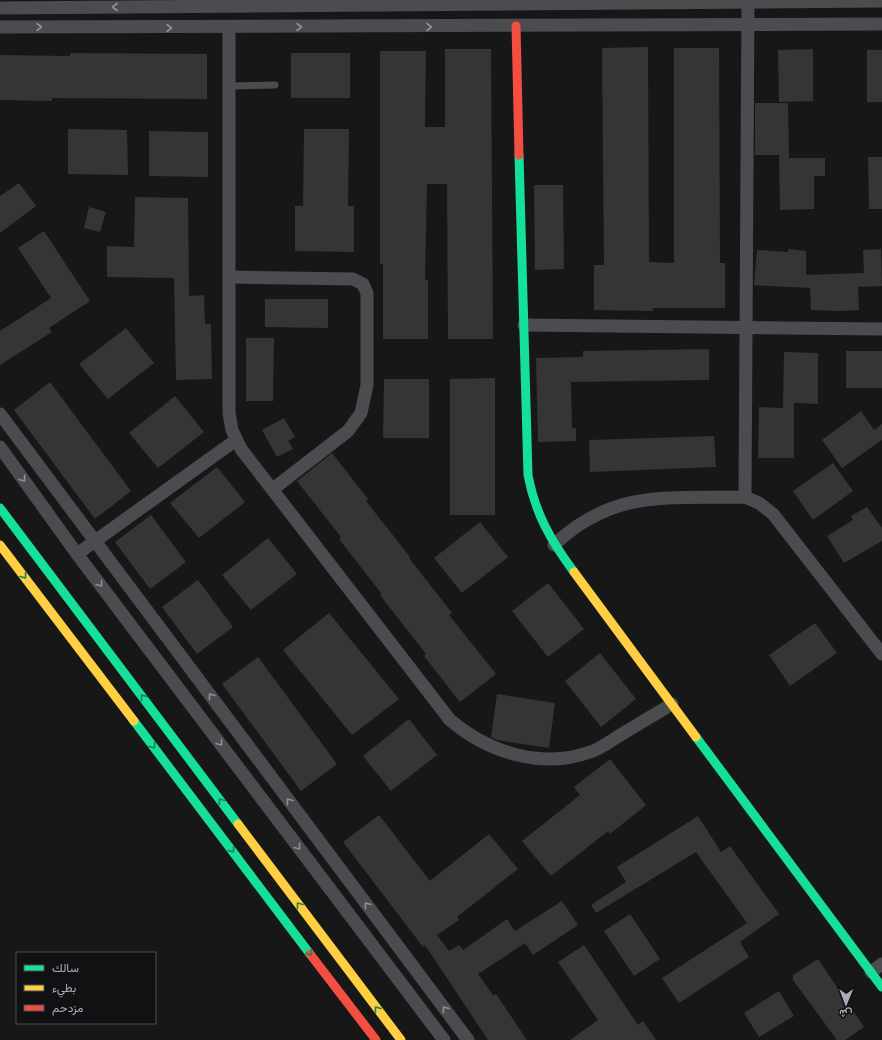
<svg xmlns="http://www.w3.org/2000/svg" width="882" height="1040" font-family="'Source Sans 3',Vazirmatn,sans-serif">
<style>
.building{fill:#353536}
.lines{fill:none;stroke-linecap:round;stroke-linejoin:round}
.lane{stroke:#4b4c4f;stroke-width:7}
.street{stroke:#4b4c4f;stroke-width:13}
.fast{stroke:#16e098;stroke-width:9}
.slow{stroke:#ffcf43;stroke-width:9}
.jam{stroke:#f24e42;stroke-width:9}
.oneway{stroke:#8c9098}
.oneway2{stroke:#14835c}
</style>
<rect width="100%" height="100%" fill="#171717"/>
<g class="building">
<polygon points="648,47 649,262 674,263 674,48 719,48 720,263 725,263 725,308 653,308 653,311 594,310 594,265 604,265 602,48"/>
<polygon points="445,49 491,49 493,339 448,339 447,184 427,184 425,280 428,280 428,339 383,339 383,264 380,264 380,51 426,51 425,127 445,127"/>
<polygon points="813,49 813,101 779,102 778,50"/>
<rect x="867" y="50" width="15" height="52"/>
<polygon points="70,53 207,54 207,99 52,98 52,101 0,100 0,55 70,56"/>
<rect x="291" y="53" width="59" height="45"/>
<polygon points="755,103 788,103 789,158 825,158 825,176 814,176 814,209 780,210 779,155 755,155"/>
<polygon points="68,129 127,130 128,175 68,174"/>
<polygon points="304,129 349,129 348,206 354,206 354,252 295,251 295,206 303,206"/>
<polygon points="149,131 208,132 208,177 149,176"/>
<polygon points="868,157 882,157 882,209 869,209"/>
<polygon points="19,183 36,206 0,233 0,196"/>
<polygon points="534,185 563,185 564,269 535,270"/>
<polygon points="135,197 188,198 189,296 204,295 205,324 211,324 212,379 176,380 174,278 107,277 107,246 134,247"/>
<polygon points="89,207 106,212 100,232 84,228"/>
<polygon points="44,231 90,301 49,328 52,332 0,365 0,331 51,298 18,248"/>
<polygon points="788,249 806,251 806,275 864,273 863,250 881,249 882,286 858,287 859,310 840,311 811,310 810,288 754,285 757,250 788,252"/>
<polygon points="265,299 328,299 328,328 265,327"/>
<polygon points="126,328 154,363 108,399 79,364"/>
<polygon points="246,338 274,338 273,401 246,401"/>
<polygon points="709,349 709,380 571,382 572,428 576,428 576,441 538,442 536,358 583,357 583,351"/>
<rect x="846" y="351" width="36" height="37"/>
<polygon points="784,352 818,353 818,404 794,403 794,458 758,458 759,407 783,408"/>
<polygon points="495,378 495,515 450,515 450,379"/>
<polygon points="384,379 429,379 429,438 383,438"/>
<polygon points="50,382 131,491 95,519 14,410"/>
<polygon points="175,396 204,432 158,468 129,433"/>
<polygon points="861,411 874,430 882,424 882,440 842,468 822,440"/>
<polygon points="284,418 295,437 288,441 293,449 277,457 262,430"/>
<polygon points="714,436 716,467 590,472 589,440"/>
<polygon points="332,453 368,499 366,501 410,557 409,558 452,613 449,615 496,674 460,702 424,656 426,654 380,595 382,594 339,539 341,537 297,481"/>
<polygon points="833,463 853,491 813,520 793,491"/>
<polygon points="217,467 245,502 199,538 170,503"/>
<polygon points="867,507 882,528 882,541 844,563 827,536 853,520 851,516"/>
<polygon points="151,515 186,562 150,589 115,542"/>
<polygon points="480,522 508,557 462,593 434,558"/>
<polygon points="268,538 297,574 251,610 222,575"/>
<polygon points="198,580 233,627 197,654 162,607"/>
<polygon points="548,583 584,629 548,657 512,611"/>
<polygon points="329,613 399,699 352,735 283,650"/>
<polygon points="815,623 837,653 790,686 769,655"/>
<polygon points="600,653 636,699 601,727 565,681"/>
<polygon points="258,657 337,764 301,791 222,684"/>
<polygon points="497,694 555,703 549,748 497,740 491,737"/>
<polygon points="409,719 437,755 391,791 363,756"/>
<polygon points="610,759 646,805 610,834 608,831 551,876 522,841 580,795 574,787"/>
<polygon points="379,815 430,881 489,834 518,869 457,917 459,920 437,935 449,951 459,945 463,950 507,919 515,931 562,901 578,925 533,955 525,943 478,974 493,995 496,994 527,1040 488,1040 425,945 423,947 343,842"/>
<polygon points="698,816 721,852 730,846 779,914 740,942 749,957 679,1003 662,978 747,923 696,852 596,913 591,905 626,882 617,867"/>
<polygon points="630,914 660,959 634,976 604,931"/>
<polygon points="584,945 638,1025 643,1021 656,1040 570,1040 598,1020 558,962"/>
<polygon points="818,959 864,1027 845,1040 837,1040 793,980 793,975"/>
<polygon points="779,991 794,1016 759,1037 744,1013"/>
</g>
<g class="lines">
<polyline class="lane" points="229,86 275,85"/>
<g class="street">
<polyline points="0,8 882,1"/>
<polyline points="0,27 882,24"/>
<path d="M 229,28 L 229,413 L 232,430 L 241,449 L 450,720 C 489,753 543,770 593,751 C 601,748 609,742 617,737 C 635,726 654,715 672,704"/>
<polyline points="229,277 353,279 363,284 367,293 367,385 361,413 348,431 273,489"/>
<polyline points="524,325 882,329"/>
<polyline points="0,414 468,1040"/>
<polyline points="0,447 77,554 444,1040"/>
<polyline points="745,497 748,2"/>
<path d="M 554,545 C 614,488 669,499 745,497 L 759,503 L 773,514 L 882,654"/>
<polyline points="77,554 236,440"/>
<polyline points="871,972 882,964"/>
</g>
<g class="fast">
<path d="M 519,155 L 528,475 C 535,513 551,541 574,572"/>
<polyline points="0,508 238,824"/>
<polyline points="134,721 310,954"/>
<polyline points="696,737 882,987"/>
</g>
<g class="slow">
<polyline points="0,545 134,721"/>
<polyline points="574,572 696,737"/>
<polyline points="238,824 401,1040"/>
</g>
<g class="jam">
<polyline points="516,26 519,155"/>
<polyline points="310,954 376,1040"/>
</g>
</g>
<defs><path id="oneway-chevron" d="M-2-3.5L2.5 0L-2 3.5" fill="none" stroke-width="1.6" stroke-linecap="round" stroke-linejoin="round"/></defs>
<g class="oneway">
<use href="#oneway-chevron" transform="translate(115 7) rotate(180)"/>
<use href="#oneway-chevron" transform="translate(39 27)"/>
<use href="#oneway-chevron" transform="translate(299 27)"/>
<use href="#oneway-chevron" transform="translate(429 27)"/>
<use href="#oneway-chevron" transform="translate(169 28)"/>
<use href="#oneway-chevron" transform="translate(23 479) rotate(54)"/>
<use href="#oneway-chevron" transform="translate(100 584) rotate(53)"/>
<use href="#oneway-chevron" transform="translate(211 696) rotate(-127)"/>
<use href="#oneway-chevron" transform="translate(220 743) rotate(53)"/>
<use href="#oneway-chevron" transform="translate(289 801) rotate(-127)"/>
<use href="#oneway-chevron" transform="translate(298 847) rotate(53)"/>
<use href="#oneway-chevron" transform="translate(367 905) rotate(-127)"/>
<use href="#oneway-chevron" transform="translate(445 1009) rotate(-127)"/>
</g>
<g class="oneway2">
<use href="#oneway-chevron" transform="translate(24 576) rotate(53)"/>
<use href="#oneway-chevron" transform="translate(143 697) rotate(-127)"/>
<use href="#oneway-chevron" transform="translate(153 746) rotate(53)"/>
<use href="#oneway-chevron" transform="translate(221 801) rotate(-127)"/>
<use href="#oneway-chevron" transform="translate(232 850) rotate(53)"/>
<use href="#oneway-chevron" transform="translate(299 905) rotate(-127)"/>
<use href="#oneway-chevron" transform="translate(310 953) rotate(53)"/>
<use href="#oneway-chevron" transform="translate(377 1009) rotate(-127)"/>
</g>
<rect x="16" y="952" width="140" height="72" fill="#111113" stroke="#4d4f55"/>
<rect x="24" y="965" width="20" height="6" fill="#16e098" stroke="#4d4f55"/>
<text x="52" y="972" font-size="12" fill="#a8adb8">سالك</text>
<rect x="24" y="985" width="20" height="6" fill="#ffcf43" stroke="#4d4f55"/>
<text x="52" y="992" font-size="12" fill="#a8adb8">بطيء</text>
<rect x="24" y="1005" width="20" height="6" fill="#f24e42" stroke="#4d4f55"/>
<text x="52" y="1012" font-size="12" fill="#a8adb8">مزدحم</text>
<g transform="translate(846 1004) rotate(181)" stroke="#111113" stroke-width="3" paint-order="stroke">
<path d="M0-3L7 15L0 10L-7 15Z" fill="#a8adb8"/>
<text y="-6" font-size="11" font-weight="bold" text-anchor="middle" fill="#a8adb8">ش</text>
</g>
</svg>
